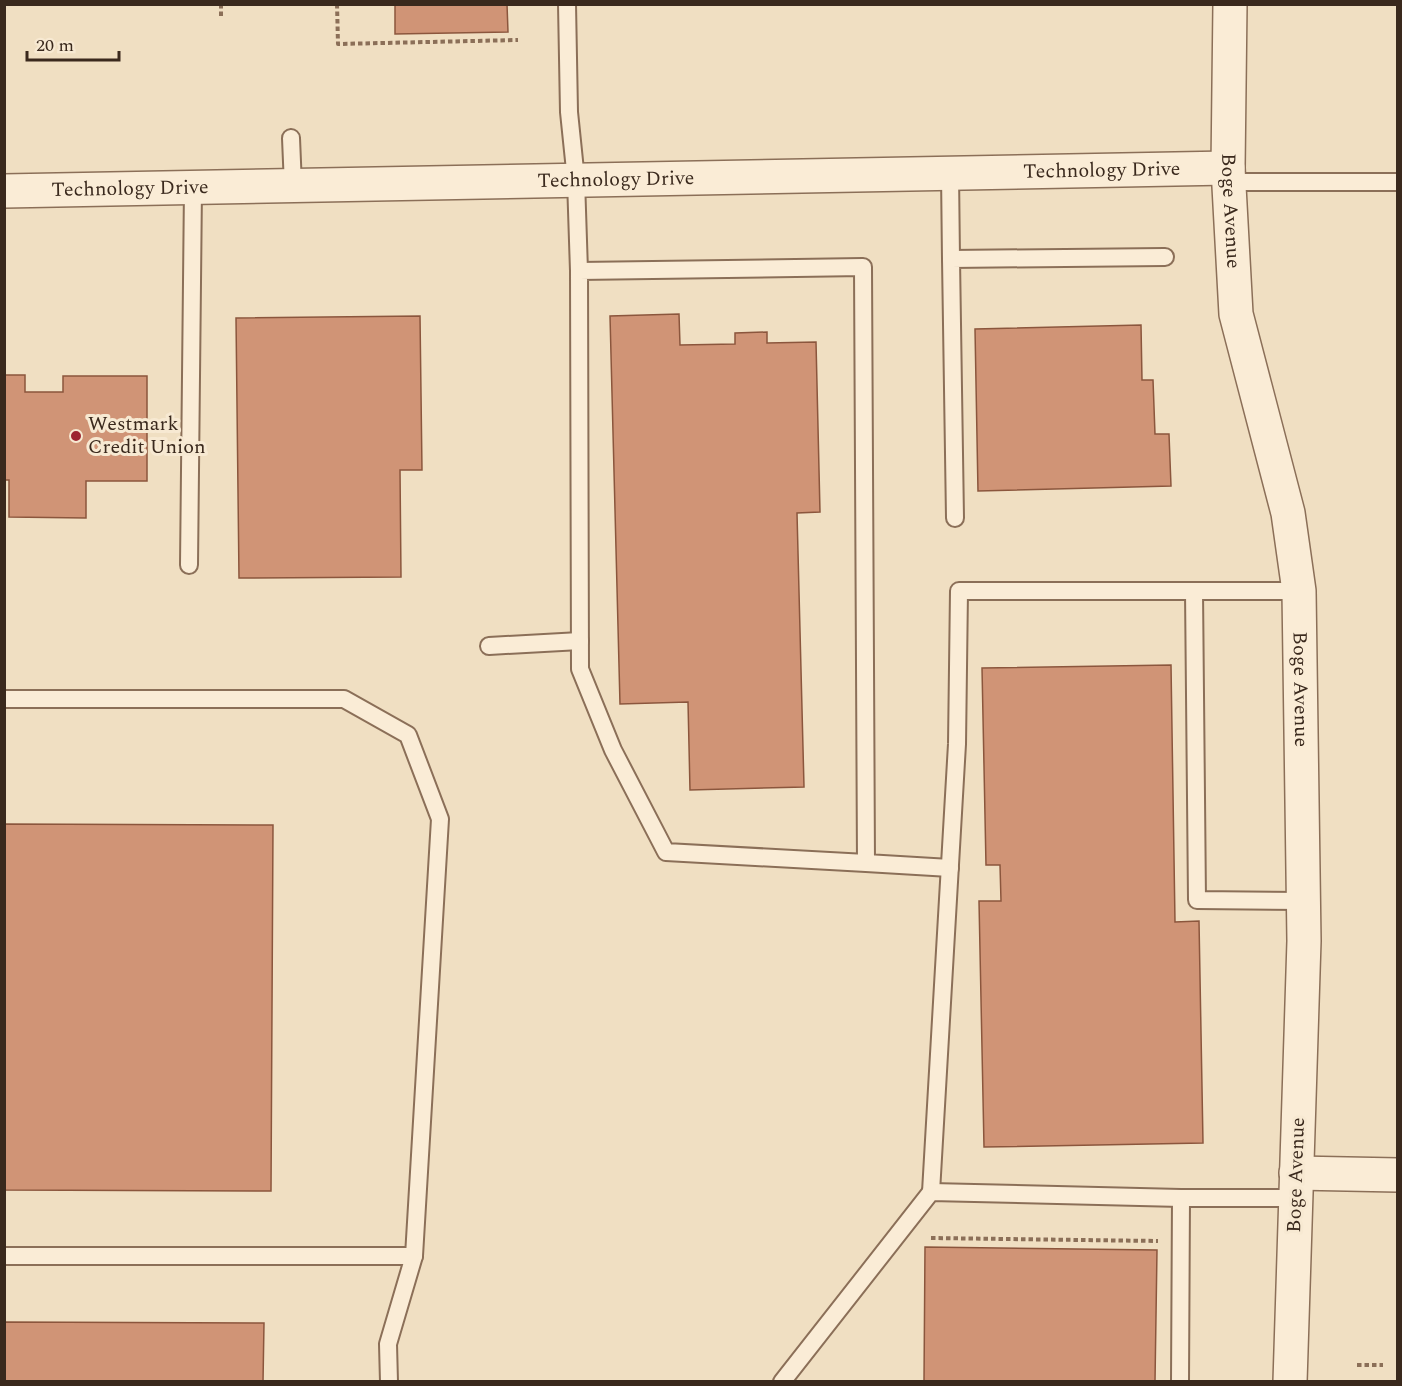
<svg xmlns="http://www.w3.org/2000/svg" width="1402" height="1386" font-family="Spectral,serif">
<style>
.building{fill:#d09476;stroke:#8b563d;stroke-width:1.5}
.lines{fill:none;stroke-linecap:round;stroke-linejoin:round}
.lane-casing{stroke:#8b6f58;stroke-width:20}
.street-casing{stroke:#8b6f58;stroke-width:36}
.path{stroke:#8b6f58;stroke-width:4;stroke-dasharray:4.5 3;stroke-linecap:butt}
.lane{stroke:#faecd6;stroke-width:16}
.street{stroke:#faecd6;stroke-width:33}
.poi-dot{fill:#9d2530;stroke:#f7e9d2;stroke-width:2}
.labels{text-anchor:middle;dominant-baseline:central;stroke-width:6;stroke-linejoin:round;paint-order:stroke}
.street-label{font-size:20px;fill:#3a291d;stroke:#f7e9d2}
.poi-label{font-size:20px;fill:#3a291d;stroke:#f7e9d2;text-anchor:start}
</style>
<rect width="100%" height="100%" fill="#f0dfc2"/>
<g class="building">
<polygon points="395,4 507,4 508,32 395,34"/>
<polygon points="679,314 680,345 735,344 735,333 767,332 767,343 816,342 820,512 797,513 804,787 690,790 688,702 620,704 610,316"/>
<polygon points="420,316 422,470 400,470 401,577 239,578 236,318"/>
<polygon points="1141,325 1142,380 1153,380 1155,434 1169,434 1171,486 978,491 975,329"/>
<polygon points="4,375 25,375 25,392 63,392 63,376 147,376 147,481 86,481 86,518 9,517 9,480 4,480"/>
<polygon points="1171,665 1175,922 1199,921 1203,1143 984,1147 979,901 1001,901 1000,865 986,865 982,668"/>
<polygon points="4,824 273,825 271,1191 4,1190"/>
<polygon points="925,1247 1157,1250 1155,1382 924,1382"/>
<polygon points="4,1322 264,1323 263,1382 4,1382"/>
</g>
<g class="lines">
<g class="lane-casing">
<g id="lane">
<polyline points="567,4 569,112 576,180 579,271"/>
<polyline points="291,138 293,186"/>
<polyline points="950,173 951,259"/>
<polyline points="1229,182 1398,182"/>
<polyline points="955,518 951,259 1165,257"/>
<polyline points="189,565 193,188"/>
<polyline points="1194,591 1197,900 1304,901"/>
<polyline points="489,646 580,641"/>
<polyline points="4,699 344,699 408,735 440,819 414,1256 388,1344 389,1382"/>
<polyline points="866,863 666,852 613,750 580,669 579,271 863,267 866,863 950,868"/>
<polyline points="931,1192 957,744 959,591 1299,591"/>
<polyline points="4,1256 414,1256"/>
<polyline points="782,1382 931,1192 1181,1198 1295,1198"/>
<polyline points="1180,1382 1181,1198"/>
</g>
</g>
<g class="street-casing">
<g id="street">
<path id="s1" d="M 1230,4 L 1228,168 L 1236,314 L 1288,513 L 1299,591 L 1304,941 L 1290,1382"/>
<path id="s2" d="M 4,191 L 1228,168"/>
<polyline points="1296,1173 1398,1175"/>
</g>
</g>
<g class="path">
<polyline points="221,4 221,19"/>
<polyline points="337,4 338,44 518,40"/>
<polyline points="931,1238 1158,1241"/>
<polyline points="1357,1365 1383,1365"/>
</g>
<use href="#lane" class="lane"/>
<use href="#street" class="street"/>
</g>
<circle class="poi-dot" cx="76" cy="436" r="6"/>
<g class="labels">
<g class="street-label">
<text stroke="none"><textPath href="#s2" startOffset="1098">Technology Drive</textPath></text>
<text stroke="none"><textPath href="#s2" startOffset="612">Technology Drive</textPath></text>
<text stroke="none"><textPath href="#s2" startOffset="126">Technology Drive</textPath></text>
<text stroke="none"><textPath href="#s1" startOffset="207">Boge Avenue</textPath></text>
<text stroke="none"><textPath href="#s1" startOffset="693">Boge Avenue</textPath></text>
<text transform="translate(1296 1175) rotate(-88)">Boge Avenue</text>
</g>
<g class="poi-label">
<text x="88" y="424">Westmark<tspan x="88" dy="23">Credit Union</tspan></text>
</g>
</g>
<rect width="1402" height="1386" fill="none" stroke="#3a291d" stroke-width="12"/>
<path d="M27 51v9h92v-9" fill="none" stroke="#3a291d" stroke-width="3"/>
<text x="36" y="51" font-size="18" fill="#3a291d" stroke="#f7e9d2" stroke-width="4.5" paint-order="stroke">20 m</text>
</svg>
